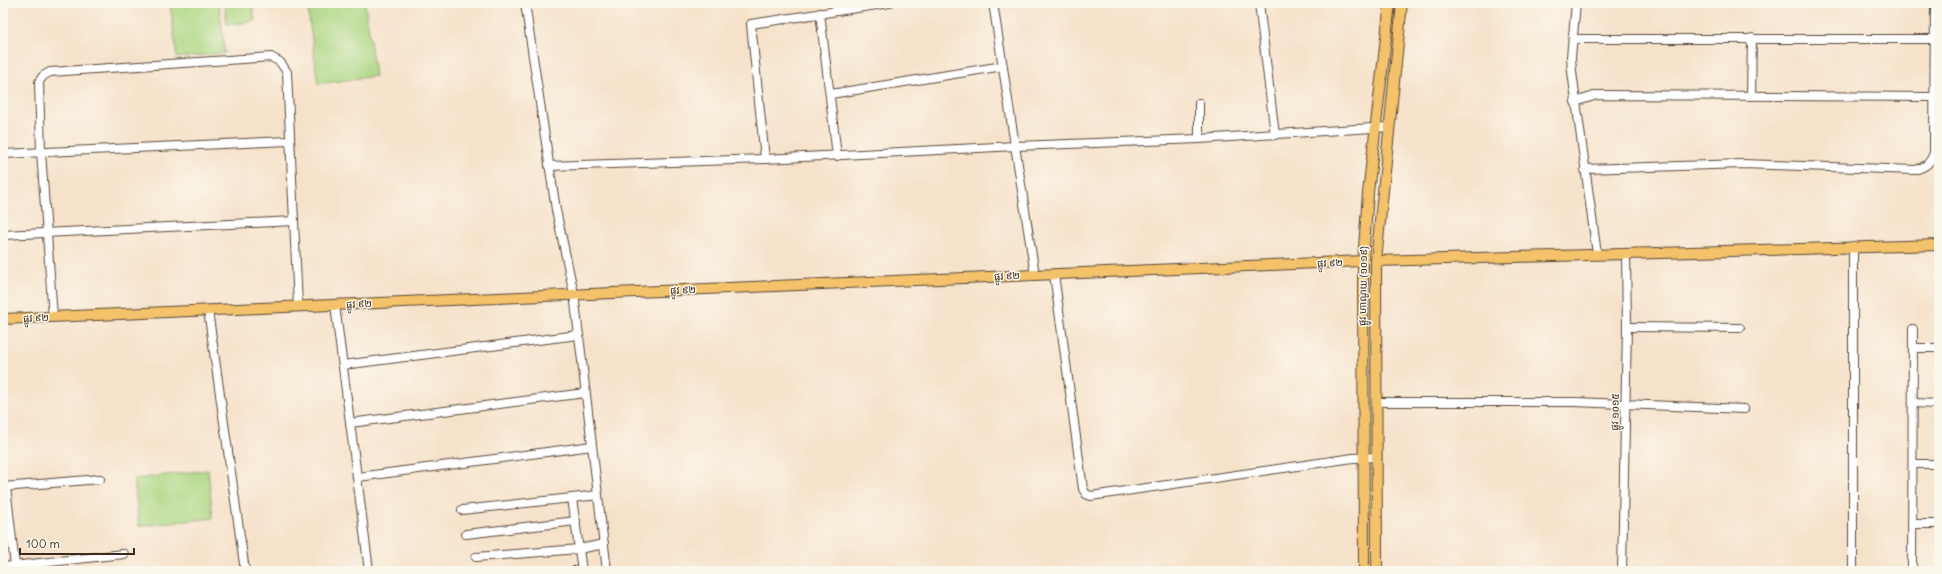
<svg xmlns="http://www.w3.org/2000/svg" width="1942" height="574" font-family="Delius,'Noto Sans Khmer',sans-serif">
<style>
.green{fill:#aad580;stroke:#72804f}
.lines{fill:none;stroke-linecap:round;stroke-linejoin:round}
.minor-casing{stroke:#574638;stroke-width:10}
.major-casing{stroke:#574638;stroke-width:12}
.minor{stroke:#fff;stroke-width:8}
.major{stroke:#f3c26a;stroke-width:10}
.labels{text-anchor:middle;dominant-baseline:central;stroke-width:3;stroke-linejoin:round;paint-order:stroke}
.street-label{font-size:10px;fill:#3b2a1e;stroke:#fbf7ec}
</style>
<rect width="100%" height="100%" fill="#fbf7ec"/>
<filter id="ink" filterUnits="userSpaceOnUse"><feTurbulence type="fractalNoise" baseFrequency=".025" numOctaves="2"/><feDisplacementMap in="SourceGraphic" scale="8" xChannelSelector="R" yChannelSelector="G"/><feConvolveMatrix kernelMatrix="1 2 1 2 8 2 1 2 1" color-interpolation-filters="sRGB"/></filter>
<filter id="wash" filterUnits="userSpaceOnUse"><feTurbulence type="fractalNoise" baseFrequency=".012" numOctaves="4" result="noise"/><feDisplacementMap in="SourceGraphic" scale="16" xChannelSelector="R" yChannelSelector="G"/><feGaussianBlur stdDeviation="0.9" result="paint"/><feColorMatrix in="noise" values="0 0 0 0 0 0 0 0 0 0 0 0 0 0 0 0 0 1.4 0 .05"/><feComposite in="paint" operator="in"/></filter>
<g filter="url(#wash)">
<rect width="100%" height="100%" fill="#f6e2ca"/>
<g class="green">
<polygon points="170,3 219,3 225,53 177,58"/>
<polygon points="224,3 252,3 255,21 227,25"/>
<polygon points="307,3 365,3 375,76 318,84"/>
<polygon points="208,470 213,518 139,526 134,479"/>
</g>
</g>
<g filter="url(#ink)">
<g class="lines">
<g class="minor-casing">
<g id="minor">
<polyline points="525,3 556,210 574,294 607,571"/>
<polyline points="993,3 1035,275"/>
<polyline points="1259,3 1275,135"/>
<polyline points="1576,3 1571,57 1572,72 1597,254"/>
<polyline points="820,13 837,156"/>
<polyline points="1573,39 1939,39"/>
<polyline points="831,94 1003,66"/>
<polyline points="1751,96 1752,38"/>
<polyline points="1575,102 1597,95 1935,97"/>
<polyline points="1199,103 1199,139"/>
<polyline points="3,154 289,141"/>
<polyline points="765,159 751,24 890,3"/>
<polyline points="549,166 765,159 1016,146 1199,139 1388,127"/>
<path d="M 1585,169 L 1743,164 L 1915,170 C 1926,167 1930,163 1934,153 L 1935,3"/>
<polyline points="3,235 294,221"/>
<polyline points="1853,246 1853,571"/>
<polyline points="1054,274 1083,489 1086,494 1091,496 1353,458 1376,457"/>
<polyline points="335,305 369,571"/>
<polyline points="208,310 245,571"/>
<polyline points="53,317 41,152 39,82 43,76 50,72 271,57 280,62 287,72 298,306"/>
<polyline points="1627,327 1740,328"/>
<polyline points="1913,348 1939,348"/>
<polyline points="343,365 578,335"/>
<polyline points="1376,402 1575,402 1744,409"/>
<polyline points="1913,403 1939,404"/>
<polyline points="350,423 585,393"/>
<polyline points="1913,464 1939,464"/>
<polyline points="358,477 592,446"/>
<polyline points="3,487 100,479"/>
<polyline points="6,487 15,566"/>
<polyline points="572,498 598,495"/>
<polyline points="462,510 572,498 582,571"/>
<polyline points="1912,524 1939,524"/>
<polyline points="466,534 576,521"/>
<polyline points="476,557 579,549 604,544"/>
<polyline points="3,567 124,554"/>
<polyline points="574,571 582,570"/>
<polyline points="1622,571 1627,327 1626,253"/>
<polyline points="1912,571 1913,329"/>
</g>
</g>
<g class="major-casing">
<g id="major">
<polyline points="1376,261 1939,245"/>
<polyline points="3,319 1363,261"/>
<polyline points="1364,571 1363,261 1368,193 1390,3"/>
<polyline points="1377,571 1376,261 1402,3"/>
</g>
</g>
<use href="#minor" class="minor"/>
<use href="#major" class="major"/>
</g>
</g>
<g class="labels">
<g class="street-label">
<text transform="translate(1330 263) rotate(-2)">ផ្លូវ ៩២</text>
<text transform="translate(1007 276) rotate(-3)">ផ្លូវ ៩២</text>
<text transform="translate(1363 286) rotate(-89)">ផ្លូវ ហាណូយ (១០១៩)</text>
<text transform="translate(683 290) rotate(-2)">ផ្លូវ ៩២</text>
<text transform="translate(359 304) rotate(-3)">ផ្លូវ ៩២</text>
<text transform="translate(36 318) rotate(-3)">ផ្លូវ ៩២</text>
<text transform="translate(1615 412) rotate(-89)">ផ្លូវ ១០១៥</text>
</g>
</g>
<rect width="1942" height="574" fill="none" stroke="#fbf7ec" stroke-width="16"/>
<path d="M20 548v6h114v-6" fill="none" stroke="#3b2a1e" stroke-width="2"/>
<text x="26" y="548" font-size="12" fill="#3b2a1e" stroke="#fbf7ec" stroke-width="3" paint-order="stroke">100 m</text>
</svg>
